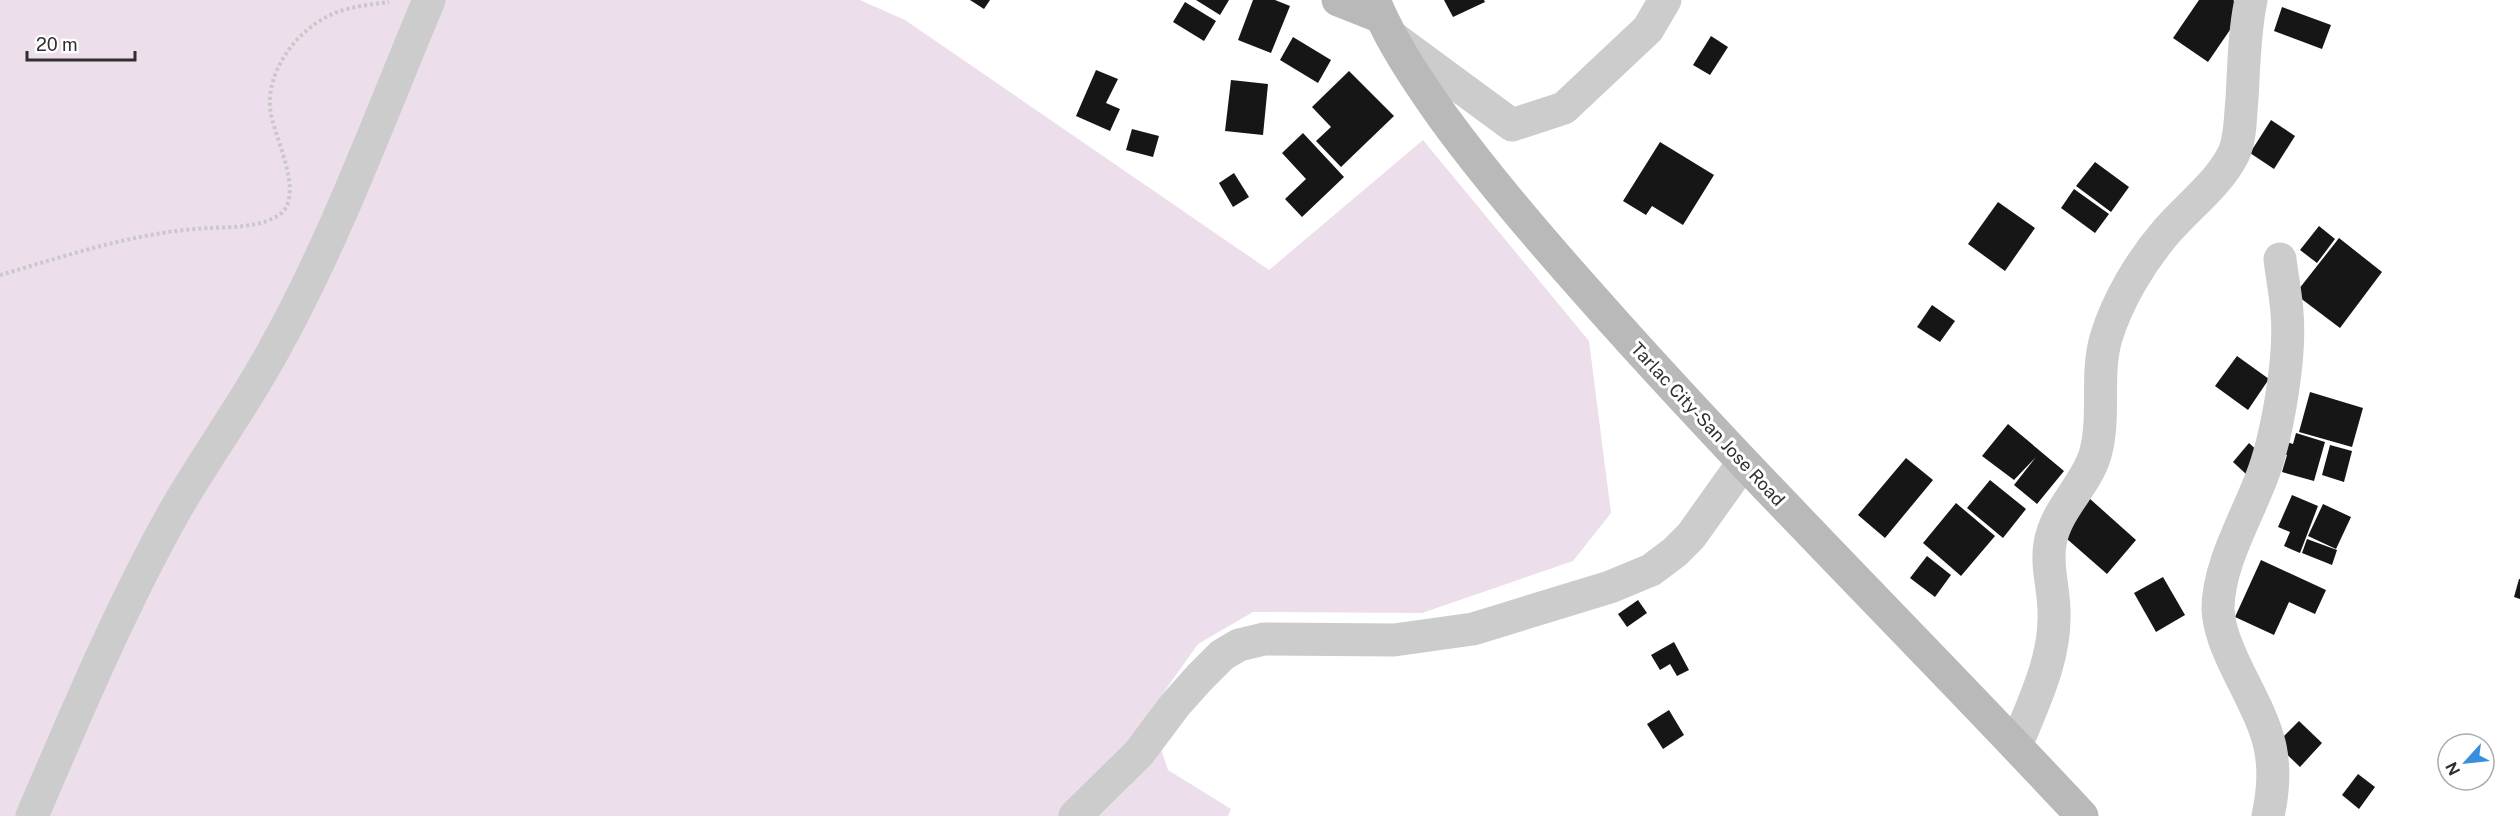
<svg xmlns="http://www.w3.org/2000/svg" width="2520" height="816" font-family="'Public Sans',sans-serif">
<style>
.green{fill:#ecdeeb}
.building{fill:#161616}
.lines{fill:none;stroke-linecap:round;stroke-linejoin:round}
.path{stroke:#c9c9c9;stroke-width:4;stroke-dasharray:3 3;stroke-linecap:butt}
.street{stroke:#ccc;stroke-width:33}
.secondary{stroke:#b9b9b9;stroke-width:33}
.labels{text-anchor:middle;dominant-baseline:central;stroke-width:6;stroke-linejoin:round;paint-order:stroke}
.street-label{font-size:18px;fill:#2f2f2f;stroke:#fff}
</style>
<rect width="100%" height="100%" fill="#fff"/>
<polygon class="green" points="0,0 860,0 905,20 1269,270 1423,140 1589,341 1611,513 1573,561 1422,613 1253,612 1198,644 1149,713 1168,770 1231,809 1228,816 0,816"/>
<g class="building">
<polygon points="970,0 990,0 984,9"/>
<polygon points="1196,0 1229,0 1220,15"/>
<polygon points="1253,0 1275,0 1290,6 1271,53 1238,40"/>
<polygon points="1444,0 1484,0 1485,2 1453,17"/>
<polygon points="2199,0 2233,0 2245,8 2208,62 2173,38"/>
<polygon points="1185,2 1216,21 1204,41 1173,22"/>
<polygon points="2282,7 2331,25 2322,49 2274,31"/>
<polygon points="1711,36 1728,47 1710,75 1693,65"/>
<polygon points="1293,37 1331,60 1318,83 1280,60"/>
<polygon points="1096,70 1118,79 1106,103 1120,109 1110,131 1076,116"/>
<polygon points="1349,71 1394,116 1341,167 1316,141 1331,127 1312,107"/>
<polygon points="1231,80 1268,84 1263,135 1225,131"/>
<polygon points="2271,120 2295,136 2274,169 2250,153"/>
<polygon points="1132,129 1159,136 1153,157 1126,150"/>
<polygon points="1303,133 1344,177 1302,217 1285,199 1306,179 1282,153"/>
<polygon points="1660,142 1714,175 1683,225 1652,206 1646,215 1623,201"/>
<polygon points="2095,162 2129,187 2111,212 2076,186"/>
<polygon points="1234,173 1249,197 1233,207 1219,183"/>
<polygon points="2074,189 2109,214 2095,233 2061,208"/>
<polygon points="1998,202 2035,228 2005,271 1968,244"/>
<polygon points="2319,226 2335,239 2317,263 2300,250"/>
<polygon points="2339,238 2382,272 2340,328 2295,294"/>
<polygon points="1932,305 1955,321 1940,342 1917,327"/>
<polygon points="2237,356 2269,379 2248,410 2215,386"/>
<polygon points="2310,392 2363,408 2352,447 2299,432"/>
<polygon points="2008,424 2064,471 2037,504 2014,485 2036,457 2014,480 1982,456"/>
<polygon points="2296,433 2325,442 2314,481 2282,472 2287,455 2277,452 2280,440 2293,444"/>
<polygon points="2249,443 2262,455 2246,474 2233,462"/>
<polygon points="2330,445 2352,451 2344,482 2322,475"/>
<polygon points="1906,458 1933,480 1885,538 1858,515"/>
<polygon points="1990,480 2026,509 2003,538 1967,508"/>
<polygon points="2292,495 2318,506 2300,553 2284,546 2290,532 2278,527"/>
<polygon points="2089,498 2136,540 2107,574 2059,532"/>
<polygon points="1956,503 1995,536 1961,576 1923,543"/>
<polygon points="2323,504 2351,517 2336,549 2308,536"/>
<polygon points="2307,539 2337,550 2332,565 2302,553"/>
<polygon points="1927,556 1951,575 1935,597 1910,578"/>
<polygon points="2261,560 2326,590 2315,614 2289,602 2274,635 2235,617"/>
<polygon points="2163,577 2185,615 2156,632 2134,593"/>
<polygon points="2519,579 2520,579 2520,599 2514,597"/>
<polygon points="1638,600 1647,613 1627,627 1618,614"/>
<polygon points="1674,642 1689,670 1677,676 1670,664 1660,670 1651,655"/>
<polygon points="1669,710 1684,735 1663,749 1647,724"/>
<polygon points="2299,721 2322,743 2300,767 2276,744"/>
<polygon points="2358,774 2375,787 2359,809 2342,795"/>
</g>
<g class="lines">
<path class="path" d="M 0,275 C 69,255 136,232 208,228 C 230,227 259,228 279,215 C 307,196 272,134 270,108 C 267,66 302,24 340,11 C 356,6 373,4 389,2"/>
<g class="street">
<polyline points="1391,36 1512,125 1564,108 1648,29 1665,0"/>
<path d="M 2016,746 C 2033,703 2056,659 2054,611 C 2054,589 2046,566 2050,544 C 2055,510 2085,487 2095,455 C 2106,417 2095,376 2106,338 C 2117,301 2141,261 2166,232 C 2188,206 2219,184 2234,153 C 2241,136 2240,117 2242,99 C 2244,66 2244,33 2251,0"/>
<path d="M 32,816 C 76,714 119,611 173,514 C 204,460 241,409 271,355 C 335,241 379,119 429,0"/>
<polyline points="1075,816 1139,753 1175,705 1200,677 1222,655 1239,645 1264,639 1394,640 1473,629 1610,587 1651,570 1675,552 1691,536 1743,463"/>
<path d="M 2268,816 C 2282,751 2265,726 2237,669 C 2228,650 2219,630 2218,609 C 2218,563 2249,514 2264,471 C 2278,431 2291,355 2287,313 C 2286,295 2282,277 2280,259"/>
</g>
<g class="secondary">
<polyline points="1338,0 1381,17"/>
<path d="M 1374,0 C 1391,42 1417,80 1443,117 C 1486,176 1533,231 1581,285 C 1742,468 1916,638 2082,816"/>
</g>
</g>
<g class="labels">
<g class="street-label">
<text transform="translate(1708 424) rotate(47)">Tarlac City-San Jose Road</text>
</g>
</g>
<g transform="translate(2466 762) rotate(243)"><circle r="28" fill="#ffffff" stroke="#acacac" stroke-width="1.5"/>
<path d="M0-4.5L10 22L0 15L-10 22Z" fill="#3a8edd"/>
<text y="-9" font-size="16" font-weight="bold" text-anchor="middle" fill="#2f2f2f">N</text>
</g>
<path d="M27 51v9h108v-9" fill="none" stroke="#2f2f2f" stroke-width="3"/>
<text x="36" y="51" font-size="18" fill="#2f2f2f" stroke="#ffffff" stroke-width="4.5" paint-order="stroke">20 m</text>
</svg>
